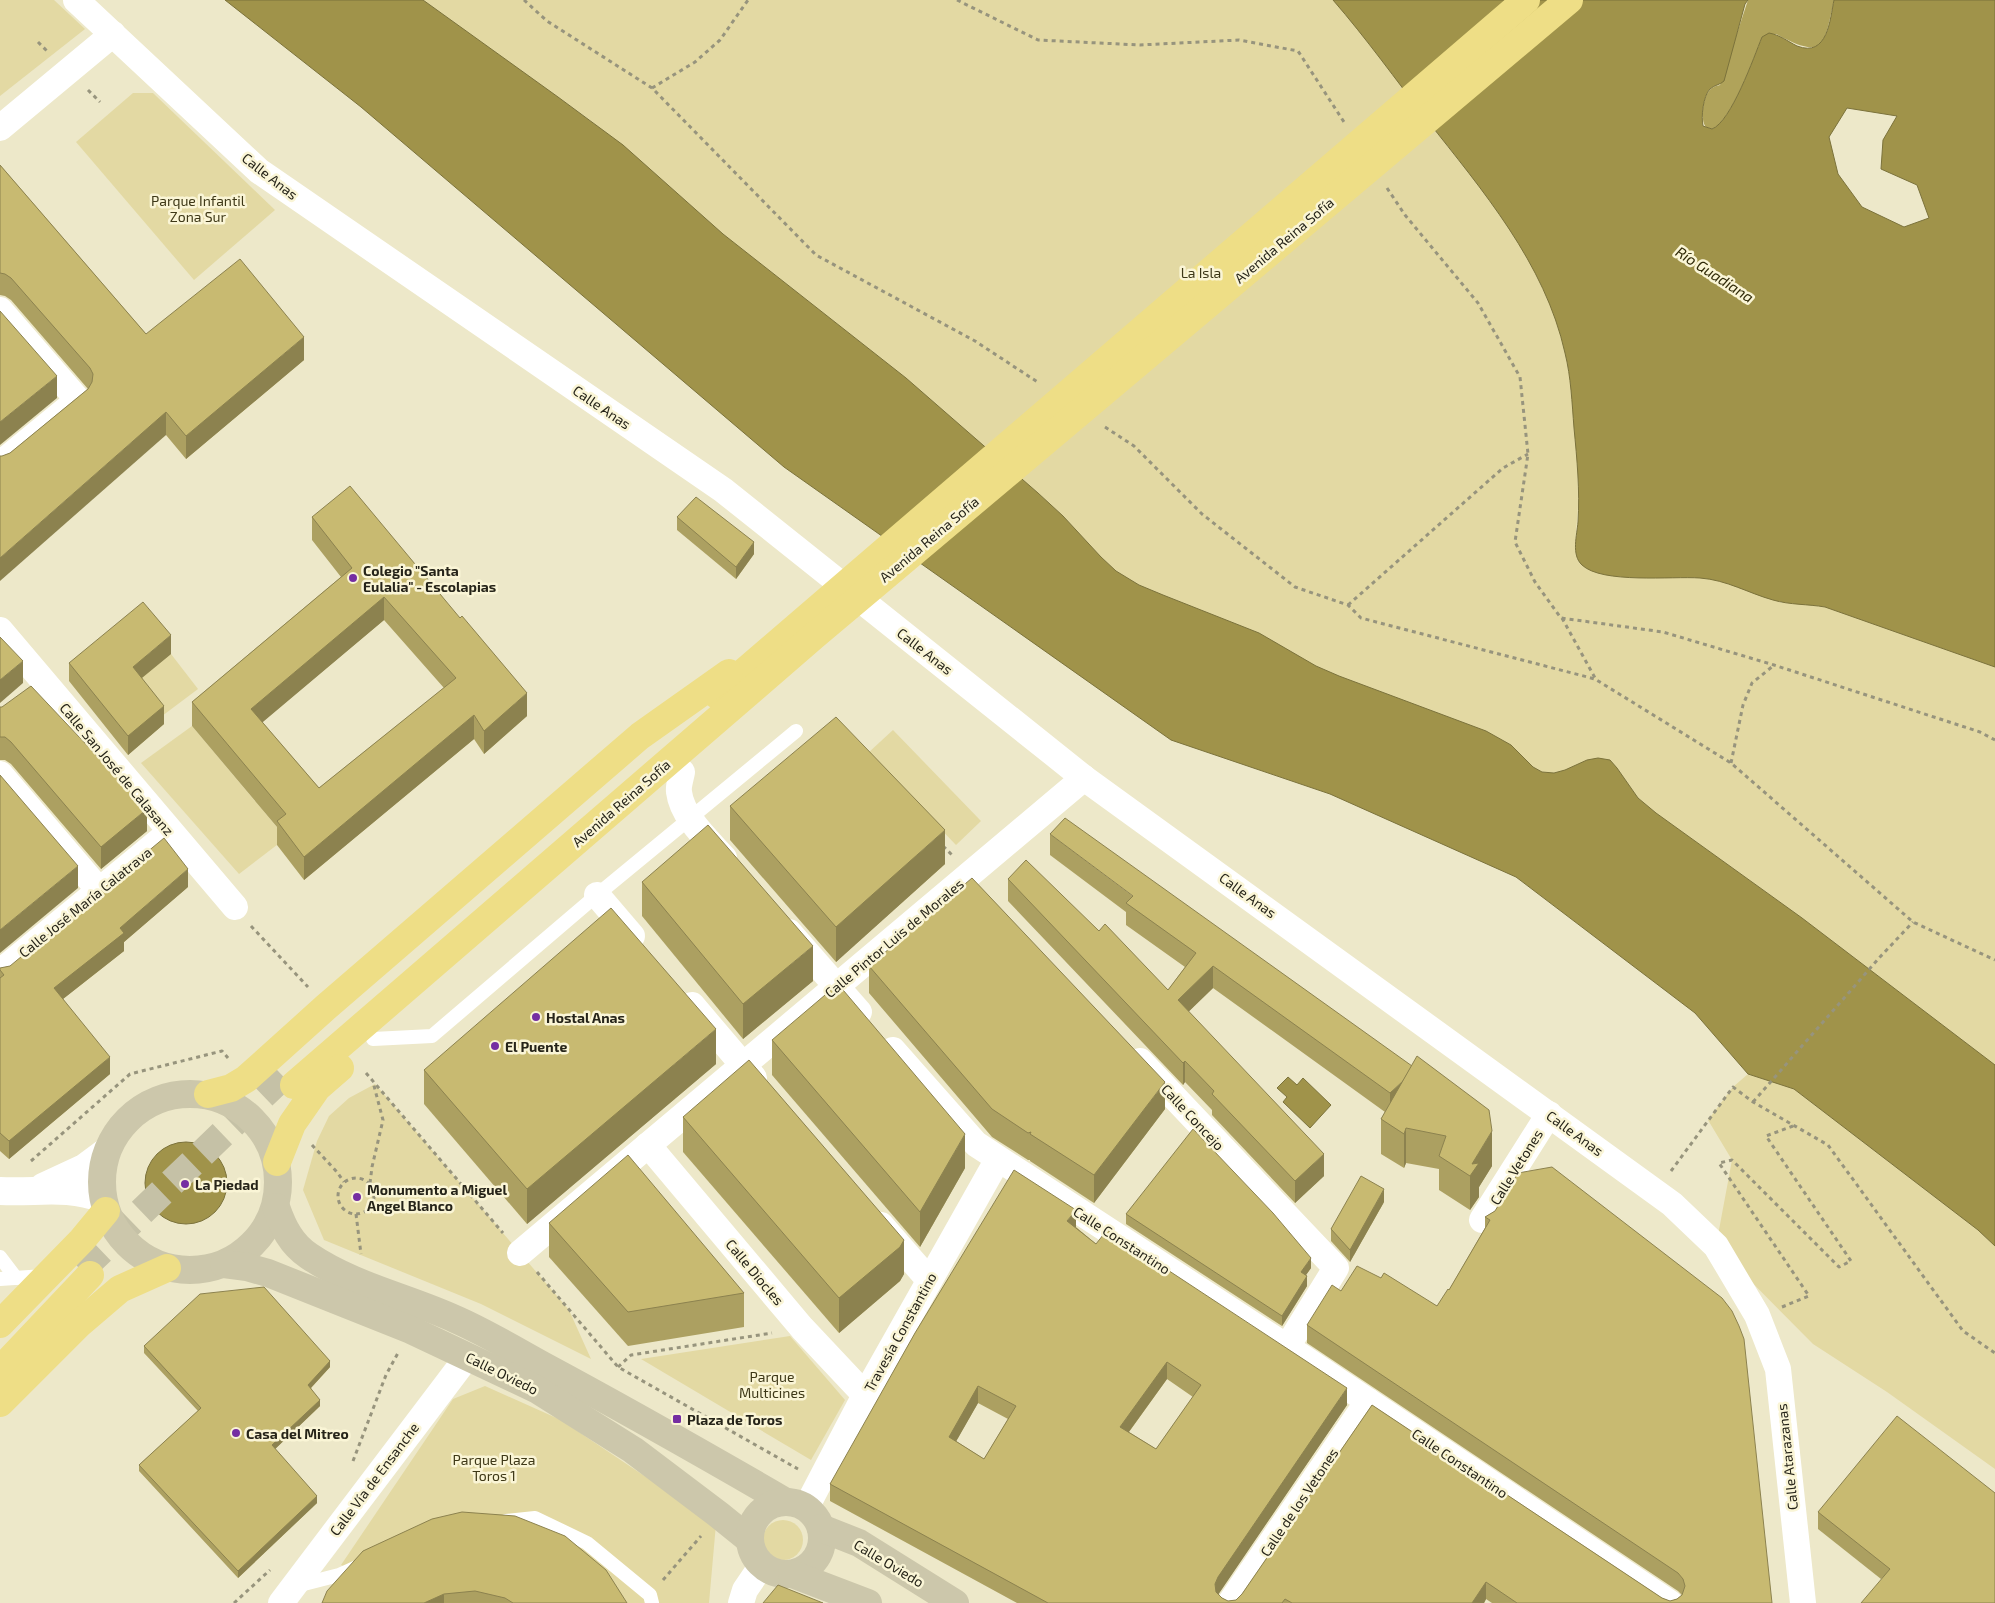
<svg xmlns="http://www.w3.org/2000/svg" width="1995" height="1603" font-family="'Exo 2',sans-serif">
<style>
.green{fill:#e3d9a3}
.forest{fill:#b0a35a}
.water{fill:#a0934a;stroke:#7b723b;fill-rule:evenodd}
.lines{fill:none;stroke-linecap:round;stroke-linejoin:round}
.trunk-tunnel{stroke:#c5c1a6;stroke-width:28;stroke-dasharray:28 14;stroke-linecap:butt}
.path{stroke:#97947d;stroke-width:3;stroke-dasharray:4 4;stroke-linecap:butt}
.service{stroke:#fff;stroke-width:14}
.minor{stroke:#fff;stroke-width:26}
.tertiary{stroke:#fff;stroke-width:28}
.secondary{stroke:#ccc7ab;stroke-width:28}
.trunk{stroke:#eede86;stroke-width:28}
.wall{fill:#aca061;fill-rule:evenodd}
.shaded-wall{fill:#8c824f}
.building{fill:#c8ba71;stroke:#8c824f;fill-rule:evenodd}
.poi-dot{fill:#752ea2;stroke:#faf5d6;stroke-width:2}
.labels{text-anchor:middle;dominant-baseline:central;stroke-width:5;stroke-linejoin:round;paint-order:stroke}
.street-label{font-size:14px;fill:#262419;stroke:#faf5d6}
.park-label{font-size:14px;fill:#3e3817;stroke:#faf5d6}
.poi-label{font-size:14px;font-weight:bold;fill:#262419;stroke:#faf5d6;text-anchor:start}
.water-label{font-size:15px;font-style:italic;fill:#302a09;stroke:#faf5d6}
</style>
<rect width="100%" height="100%" fill="#ede8c9"/>
<g class="green">
<polygon points="0,0 54,0 85,29 0,96"/>
<path d="M 423,0 L 1333,0 C 1366,38 1396,79 1426,119 C 1478,186 1552,271 1566,357 C 1575,405 1578,455 1578,503 C 1578,524 1572,544 1579,563 L 1627,577 L 1702,578 L 1722,581 L 1782,603 L 1807,603 L 1825,607 L 1995,667 L 1995,1065 L 1802,918 L 1656,813 L 1638,798 L 1617,768 L 1587,760 L 1565,770 L 1554,773 L 1542,772 L 1533,767 L 1511,745 L 1486,731 L 1339,676 L 1316,666 L 1259,633 L 1163,595 L 1139,585 L 1116,571 L 1101,557 L 1063,516 L 1038,493 L 906,378 L 723,234 L 644,164 L 590,120 Z"/>
<polygon points="133,93 153,93 275,210 194,280 76,142"/>
<polygon points="171,654 198,689 162,716 133,685"/>
<polygon points="192,726 286,838 239,874 141,763"/>
<polygon points="893,730 981,821 956,845 868,753"/>
<polygon points="1748,1074 1794,1089 1978,1230 1995,1246 1995,1469 1887,1392 1813,1344 1716,1246 1732,1160 1708,1120 1733,1087"/>
<polygon points="375,1084 569,1310 591,1359 481,1304 324,1240 303,1190 317,1141 329,1116 349,1098"/>
<polygon points="790,1336 845,1400 811,1460 641,1359"/>
<polygon points="485,1386 561,1420 716,1524 709,1603 338,1603 363,1575 341,1565 453,1399"/>
<circle cx="783" cy="1540" r="20"/>
</g>
<path class="forest" d="M 1748,0 L 1834,0 C 1824,45 1825,61 1776,34 L 1762,37 C 1754,57 1731,122 1712,129 L 1706,127 C 1700,121 1703,98 1709,91 C 1712,87 1716,86 1720,85 Z"/>
<g class="water">
<polygon points="225,0 423,0 558,97 623,145 723,234 906,378 1038,493 1063,516 1101,557 1116,571 1139,585 1163,595 1259,633 1316,666 1339,676 1486,731 1511,745 1533,767 1542,772 1554,773 1565,770 1587,760 1598,758 1610,760 1617,768 1638,798 1656,813 1802,918 1995,1065 1995,1246 1978,1230 1794,1089 1748,1074 1695,1013 1516,877 1330,794 1171,740 784,467 361,107"/>
<path d="M 1333,0 L 1748,0 L 1745,4 L 1724,81 C 1720,85 1714,85 1710,89 C 1703,96 1701,117 1703,126 L 1712,129 C 1731,122 1754,57 1762,37 L 1769,33 C 1780,35 1787,41 1797,46 C 1828,58 1830,19 1834,0 L 1995,0 L 1995,667 L 1825,607 C 1808,604 1790,605 1773,600 C 1748,593 1727,580 1700,578 C 1672,576 1602,584 1582,565 C 1571,555 1577,535 1578,522 C 1580,491 1577,459 1574,428 C 1572,403 1571,377 1565,353 C 1545,263 1482,190 1427,120 C 1396,80 1366,38 1333,0 ZM 1847,108 L 1897,116 L 1883,140 L 1881,169 L 1917,185 L 1929,218 L 1904,227 L 1862,207 L 1838,174 L 1829,137 Z"/>
<polygon points="1288,1077 1297,1085 1303,1078 1331,1105 1310,1128 1283,1102 1287,1097 1277,1088"/>
<circle cx="186" cy="1183" r="41"/>
</g>
<g class="lines">
<polyline class="trunk-tunnel" points="81,1270 284,1075"/>
<g class="path">
<polyline points="524,0 547,21 652,88 816,255 975,341 1039,383"/>
<polyline points="957,0 1038,40 1140,45 1239,40 1298,51 1344,122"/>
<polyline points="38,42 49,53"/>
<polyline points="652,88 695,62 720,40 748,0"/>
<polyline points="88,90 100,102"/>
<polyline points="1387,188 1405,215 1478,303 1520,377 1528,454 1515,542 1535,582 1561,618 1663,632 1774,665 1980,732 1995,740"/>
<polyline points="1105,427 1134,446 1202,514 1295,587 1348,605 1361,618 1595,679 1731,763 1913,922 1995,960"/>
<polyline points="1348,605 1503,468 1528,454"/>
<polyline points="1562,618 1595,678"/>
<polyline points="1731,763 1743,705 1752,683 1773,666"/>
<polyline points="943,846 953,856"/>
<polyline points="251,926 308,987"/>
<polyline points="366,1073 503,1233"/>
<polyline points="1753,1102 1880,957 1913,922"/>
<polyline points="312,1145 337,1172 344,1182"/>
<polyline points="31,1161 130,1074 222,1051 228,1058"/>
<polyline points="1671,1171 1733,1087 1753,1102 1828,1145 1963,1331 1995,1353"/>
<circle cx="356" cy="1196" r="18"/>
<polyline points="370,1183 372,1167 383,1120 373,1082"/>
<polyline points="356,1214 361,1254"/>
<polyline points="537,1272 618,1367 798,1469"/>
<polyline points="1782,1307 1809,1296 1719,1163 1732,1160 1839,1267 1851,1261 1766,1136 1793,1126"/>
<polyline points="618,1367 631,1355 772,1333"/>
<polyline points="353,1461 386,1375 398,1353"/>
<polyline points="663,1580 701,1536"/>
<polyline points="234,1603 270,1570"/>
</g>
<g class="service">
<polyline points="373,1039 432,1036 597,895 796,731"/>
<polyline points="0,1257 16,1278"/>
<polyline points="0,1279 44,1276"/>
<polyline points="506,1521 535,1518 587,1543 650,1595 652,1603"/>
<polyline points="296,1586 339,1575 361,1565"/>
</g>
<g class="minor">
<polyline points="76,0 259,171 723,490 1084,778 1672,1204 1716,1246 1757,1315 1778,1369 1803,1603"/>
<polyline points="0,128 113,34"/>
<polyline points="0,310 78,400 0,464"/>
<polyline points="0,630 235,907"/>
<path d="M 682,772 C 681,778 678,786 679,792 C 682,817 708,840 724,858"/>
<polyline points="0,774 99,890"/>
<polyline points="597,895 632,936"/>
<polyline points="789,932 859,1012"/>
<polyline points="0,972 170,832"/>
<polyline points="692,1005 754,1078"/>
<polyline points="893,1050 976,1144 1287,1347 1670,1603"/>
<polyline points="1140,1061 1336,1268 1287,1347"/>
<polyline points="648,1145 802,1328 865,1395"/>
<polyline points="1482,1220 1549,1114"/>
<polyline points="881,1225 929,1280"/>
<polyline points="520,1253 1084,778"/>
<polyline points="806,1508 865,1395 998,1159"/>
<polyline points="281,1603 468,1356"/>
<polyline points="741,1603 745,1590 762,1565"/>
<polyline points="1230,1603 1368,1401"/>
</g>
<g class="tertiary">
<polyline points="43,1187 84,1168 107,1151"/>
<path d="M 0,1191 C 38,1193 66,1185 103,1199"/>
</g>
<g class="secondary">
<circle cx="190" cy="1182" r="88"/>
<path d="M 276,1207 C 283,1227 291,1244 309,1256 C 353,1286 407,1297 455,1319 C 485,1332 513,1349 542,1365 C 624,1409 705,1455 786,1502"/>
<polyline points="224,1264 247,1267 268,1273 411,1330 536,1389 633,1450 719,1515 750,1540"/>
<circle cx="786" cy="1538" r="36"/>
<polyline points="821,1528 859,1543 955,1603"/>
<polyline points="792,1574 868,1603"/>
</g>
<g class="trunk">
<polyline points="717,695 1526,0"/>
<polyline points="294,1085 814,636 1569,0"/>
<polyline points="208,1094 231,1088 246,1079 326,1007 640,736 729,673"/>
<polyline points="277,1162 292,1124 317,1088 340,1068"/>
<polyline points="0,1324 82,1240 106,1211"/>
<polyline points="0,1370 90,1275"/>
<polyline points="0,1403 79,1324 120,1289 167,1268"/>
</g>
</g>
<g class="wall">
<polygon points="0,165 146,334 304,360 186,459 166,435 2,456 10,453 88,389 11,300 5,296 0,295"/>
<path d="M 312,517 L 527,716 L 484,754 L 474,739 L 304,880 L 277,845 L 277,827 L 192,726 L 192,702 L 341,577 L 312,540 ZM 384,620 L 444,688 L 319,788 L 262,722 Z"/>
<polygon points="677,517 754,554 736,579 677,530"/>
<polygon points="171,654 142,678 164,724 128,755 69,681 69,663"/>
<polygon points="0,707 147,831 101,869 11,764 5,760 0,760"/>
<polygon points="730,806 945,864 836,962 730,840"/>
<polygon points="1050,834 1492,1166 1479,1187 1479,1197 1470,1210 1439,1190 1439,1169 1406,1163 1404,1168 1381,1154 1381,1119 1385,1112 1213,988 1188,1012 1324,1176 1295,1203 1212,1115 1212,1110 1185,1082 1183,1085 1008,901 1008,879 1099,931 1168,990 1185,967 1126,925 1126,912 1050,855"/>
<polygon points="642,882 813,981 743,1039 642,916"/>
<polygon points="188,887 124,942 124,951 63,999 110,1074 9,1159 0,1151 0,968 10,966"/>
<polygon points="869,966 1165,1109 1094,1203 1030,1161 1030,1160 1028,1160 992,1137 869,993"/>
<polygon points="772,1040 965,1168 920,1247 772,1075"/>
<polygon points="716,1064 527,1224 424,1104 424,1070"/>
<polygon points="683,1117 904,1274 900,1281 839,1333 683,1152"/>
<polygon points="1384,1202 1350,1262 1331,1241 1331,1229"/>
<path d="M 1495,1211 L 1772,1603 L 1492,1603 L 1486,1599 L 1484,1603 L 1017,1603 L 830,1501 L 830,1484 L 1076,1227 L 1096,1244 L 1347,1405 L 1218,1594 L 1222,1598 L 1228,1601 L 1236,1600 L 1242,1594 L 1372,1405 L 1662,1598 L 1670,1601 L 1677,1599 L 1682,1595 L 1678,1591 L 1307,1343 L 1307,1325 L 1341,1291 L 1381,1278 L 1437,1306 L 1449,1290 L 1485,1228 L 1485,1217 ZM 1167,1379 L 1193,1397 L 1156,1449 L 1129,1432 ZM 978,1403 L 1008,1419 L 984,1459 L 956,1441 Z"/>
<polygon points="1126,1214 1311,1268 1306,1275 1307,1286 1282,1326 1126,1224"/>
<polygon points="549,1223 744,1293 744,1327 628,1346 549,1257"/>
<polygon points="144,1346 330,1367 311,1388 320,1406 275,1449 317,1503 238,1578 139,1471 139,1465 198,1411 144,1353"/>
<polygon points="1995,1493 1881,1579 1818,1529 1818,1512"/>
<polygon points="363,1551 627,1603 322,1603"/>
</g>
<g class="shaded-wall">
<polygon points="304,337 304,360 186,459 186,436"/>
<polygon points="57,376 57,398 0,445 0,422"/>
<polygon points="166,412 166,435 0,581 0,558"/>
<polygon points="754,542 754,554 736,579 736,567"/>
<polygon points="384,597 384,620 251,732 251,709"/>
<polygon points="171,635 171,654 133,685 133,667"/>
<polygon points="23,661 23,683 0,703 0,680"/>
<polygon points="527,693 527,716 484,754 484,731"/>
<polygon points="164,706 164,724 128,755 128,736"/>
<polygon points="474,715 474,739 304,880 304,857"/>
<polygon points="147,809 147,831 101,869 101,847"/>
<polygon points="945,830 945,864 836,962 836,927"/>
<polygon points="78,866 78,888 0,953 0,930"/>
<polygon points="188,869 188,887 124,942 124,951 54,1006 54,988 120,928"/>
<polygon points="813,946 813,981 743,1039 743,1004"/>
<polygon points="1213,966 1213,988 1178,1022 1178,1000"/>
<polygon points="716,1029 716,1064 527,1224 527,1189"/>
<polygon points="110,1057 110,1074 9,1159 9,1141"/>
<polygon points="1185,1061 1185,1082 1183,1085 1183,1063"/>
<polygon points="1416,1069 1390,1115 1390,1093"/>
<polygon points="1165,1082 1165,1109 1094,1203 1094,1175"/>
<polygon points="1406,1128 1406,1163 1404,1168 1404,1134"/>
<polygon points="1492,1131 1492,1166 1479,1187 1479,1197 1470,1210 1470,1176 1472,1164"/>
<polygon points="965,1134 965,1168 920,1247 920,1212"/>
<polygon points="1324,1154 1324,1176 1295,1203 1295,1181"/>
<polygon points="1384,1189 1384,1202 1350,1262 1350,1250"/>
<polygon points="1076,1210 1076,1227 1067,1238 1067,1221"/>
<polygon points="904,1240 904,1274 900,1281 839,1333 839,1298"/>
<polygon points="1311,1258 1311,1268 1301,1282 1301,1272"/>
<polygon points="1307,1276 1307,1286 1282,1326 1282,1316"/>
<polygon points="330,1361 330,1367 308,1391 308,1385"/>
<polygon points="1167,1362 1167,1379 1120,1444 1120,1427"/>
<polygon points="978,1386 978,1403 949,1454 949,1437"/>
<polygon points="1347,1388 1347,1405 1218,1595 1215,1601 1215,1584 1218,1577"/>
<polygon points="320,1400 320,1406 272,1452 272,1445"/>
<polygon points="317,1496 317,1503 238,1578 238,1571"/>
<polygon points="1486,1582 1486,1599 1484,1603 1472,1603"/>
<polygon points="444,1594 444,1603 424,1603"/>
</g>
<g class="building">
<polygon points="0,165 146,334 240,259 304,337 186,436 166,412 0,558 0,456 2,456 10,453 88,389 92,382 93,374 90,368 11,278 5,274 0,273"/>
<polygon points="0,311 57,376 0,422"/>
<path d="M 350,486 L 460,618 L 462,616 L 527,693 L 484,731 L 474,715 L 304,857 L 277,821 L 286,814 L 192,702 L 352,568 L 312,517 ZM 384,597 L 456,678 L 319,788 L 251,709 Z"/>
<polygon points="696,497 754,542 736,567 677,517"/>
<polygon points="143,602 171,635 133,667 164,706 128,736 69,663"/>
<polygon points="0,637 23,661 0,680"/>
<polygon points="31,686 147,809 101,847 11,742 5,737 0,737 0,707 2,707"/>
<polygon points="836,717 945,830 836,927 730,806"/>
<polygon points="0,775 78,866 0,930"/>
<polygon points="1065,818 1412,1066 1403,1081 1390,1093 1213,966 1178,1000 1324,1154 1295,1181 1212,1094 1214,1091 1185,1061 1183,1063 1008,879 1026,860 1099,931 1105,924 1168,990 1196,953 1126,903 1133,896 1050,834"/>
<polygon points="708,825 813,946 743,1004 642,882"/>
<polygon points="164,838 188,869 120,928 124,933 54,988 110,1057 9,1141 0,1133 0,978 4,975 0,970 0,968 10,966"/>
<polygon points="972,878 1165,1082 1094,1175 1030,1134 1031,1132 1028,1133 992,1109 869,966"/>
<polygon points="611,908 716,1029 527,1189 424,1070"/>
<polygon points="838,984 965,1134 920,1212 772,1040"/>
<polygon points="1417,1056 1489,1110 1492,1131 1472,1164 1479,1163 1470,1176 1439,1156 1446,1136 1406,1128 1404,1134 1381,1119"/>
<polygon points="749,1060 904,1240 900,1247 839,1298 683,1117"/>
<polygon points="1193,1129 1273,1213 1311,1258 1301,1272 1307,1276 1282,1316 1126,1214"/>
<polygon points="628,1155 744,1293 628,1312 549,1223"/>
<path d="M 1552,1167 L 1722,1298 L 1732,1311 L 1739,1326 L 1744,1339 L 1772,1603 L 1517,1603 L 1486,1582 L 1472,1603 L 1292,1603 L 1285,1599 L 1282,1603 L 1048,1603 L 830,1484 L 915,1333 L 1014,1170 L 1076,1210 L 1067,1221 L 1096,1244 L 1107,1230 L 1347,1388 L 1218,1577 L 1215,1584 L 1216,1592 L 1222,1598 L 1228,1601 L 1236,1600 L 1242,1594 L 1372,1405 L 1662,1598 L 1670,1601 L 1677,1599 L 1682,1595 L 1685,1586 L 1683,1579 L 1678,1573 L 1307,1325 L 1332,1285 L 1341,1291 L 1357,1266 L 1381,1278 L 1384,1273 L 1437,1306 L 1448,1289 L 1449,1290 L 1490,1220 L 1485,1217 L 1495,1211 L 1518,1173 ZM 1167,1362 L 1201,1385 L 1156,1449 L 1120,1427 ZM 978,1386 L 1016,1406 L 984,1459 L 949,1437 Z"/>
<polygon points="1361,1176 1384,1189 1350,1250 1331,1229"/>
<polygon points="264,1287 330,1361 308,1385 320,1400 272,1445 317,1496 238,1571 139,1465 201,1408 144,1346 200,1294"/>
<polygon points="1897,1416 1995,1493 1995,1603 1861,1603 1890,1569 1818,1512"/>
<polygon points="462,1512 515,1516 565,1536 606,1570 627,1603 513,1603 505,1598 475,1591 444,1594 424,1603 322,1603 327,1591 363,1551 432,1519"/>
<polygon points="778,1585 823,1603 763,1603"/>
</g>
<g class="poi-dot">
<circle cx="353" cy="578" r="5"/>
<circle cx="536" cy="1017" r="5"/>
<circle cx="495" cy="1046" r="5"/>
<circle cx="185" cy="1184" r="5"/>
<circle cx="357" cy="1197" r="5"/>
<rect x="672" y="1414" width="10" height="10" rx="2.5"/>
<circle cx="236" cy="1433" r="5"/>
</g>
<g class="labels">
<g class="street-label">
<text transform="translate(270 176) rotate(38)">Calle Anas</text>
<text transform="translate(1284 240) rotate(-40)">Avenida Reina Sofía</text>
<text transform="translate(602 407) rotate(34)">Calle Anas</text>
<text transform="translate(929 539) rotate(-40)">Avenida Reina Sofía</text>
<text transform="translate(925 651) rotate(38)">Calle Anas</text>
<text transform="translate(117 769) rotate(50)">Calle San José de Calasanz</text>
<text transform="translate(621 803) rotate(-41)">Avenida Reina Sofía</text>
<text transform="translate(1248 895) rotate(36)">Calle Anas</text>
<text transform="translate(85 902) rotate(-39)">Calle José María Calatrava</text>
<text transform="translate(894 938) rotate(-40)">Calle Pintor Luis de Morales</text>
<text transform="translate(1193 1117) rotate(47)">Calle Concejo</text>
<text transform="translate(1575 1133) rotate(36)">Calle Anas</text>
<text transform="translate(1516 1167) rotate(-58)">Calle Vetones</text>
<text transform="translate(1122 1240) rotate(33)">Calle Constantino</text>
<text transform="translate(755 1272) rotate(50)">Calle Diocles</text>
<text transform="translate(900 1332) rotate(-61)">Travesía Constantino</text>
<text transform="translate(502 1373) rotate(26)">Calle Oviedo</text>
<text transform="translate(1787 1457) rotate(-96)">Calle Atarazanas</text>
<text transform="translate(1460 1463) rotate(34)">Calle Constantino</text>
<text transform="translate(374 1479) rotate(-53)">Calle Vía de Ensanche</text>
<text transform="translate(1299 1502) rotate(-56)">Calle de los Vetones</text>
<text transform="translate(889 1563) rotate(31)">Calle Oviedo</text>
</g>
<g class="park-label">
<text x="198" y="200">Parque Infantil<tspan x="198" dy="16">Zona Sur</tspan></text>
<text x="1201" y="272">La Isla</text>
<text x="772" y="1376">Parque<tspan x="772" dy="16">Multicines</tspan></text>
<text x="494" y="1459">Parque Plaza<tspan x="494" dy="16">Toros 1</tspan></text>
</g>
<g class="poi-label">
<text x="363" y="570">Colegio "Santa<tspan x="363" dy="16">Eulalia" - Escolapias</tspan></text>
<text x="546" y="1017">Hostal Anas</text>
<text x="505" y="1046">El Puente</text>
<text x="195" y="1184">La Piedad</text>
<text x="367" y="1189">Monumento a Miguel<tspan x="367" dy="16">Angel Blanco</tspan></text>
<text x="687" y="1419">Plaza de Toros</text>
<text x="246" y="1433">Casa del Mitreo</text>
</g>
<g class="water-label">
<text transform="translate(1715 274) rotate(33)">Río Guadiana</text>
</g>
</g>
</svg>
